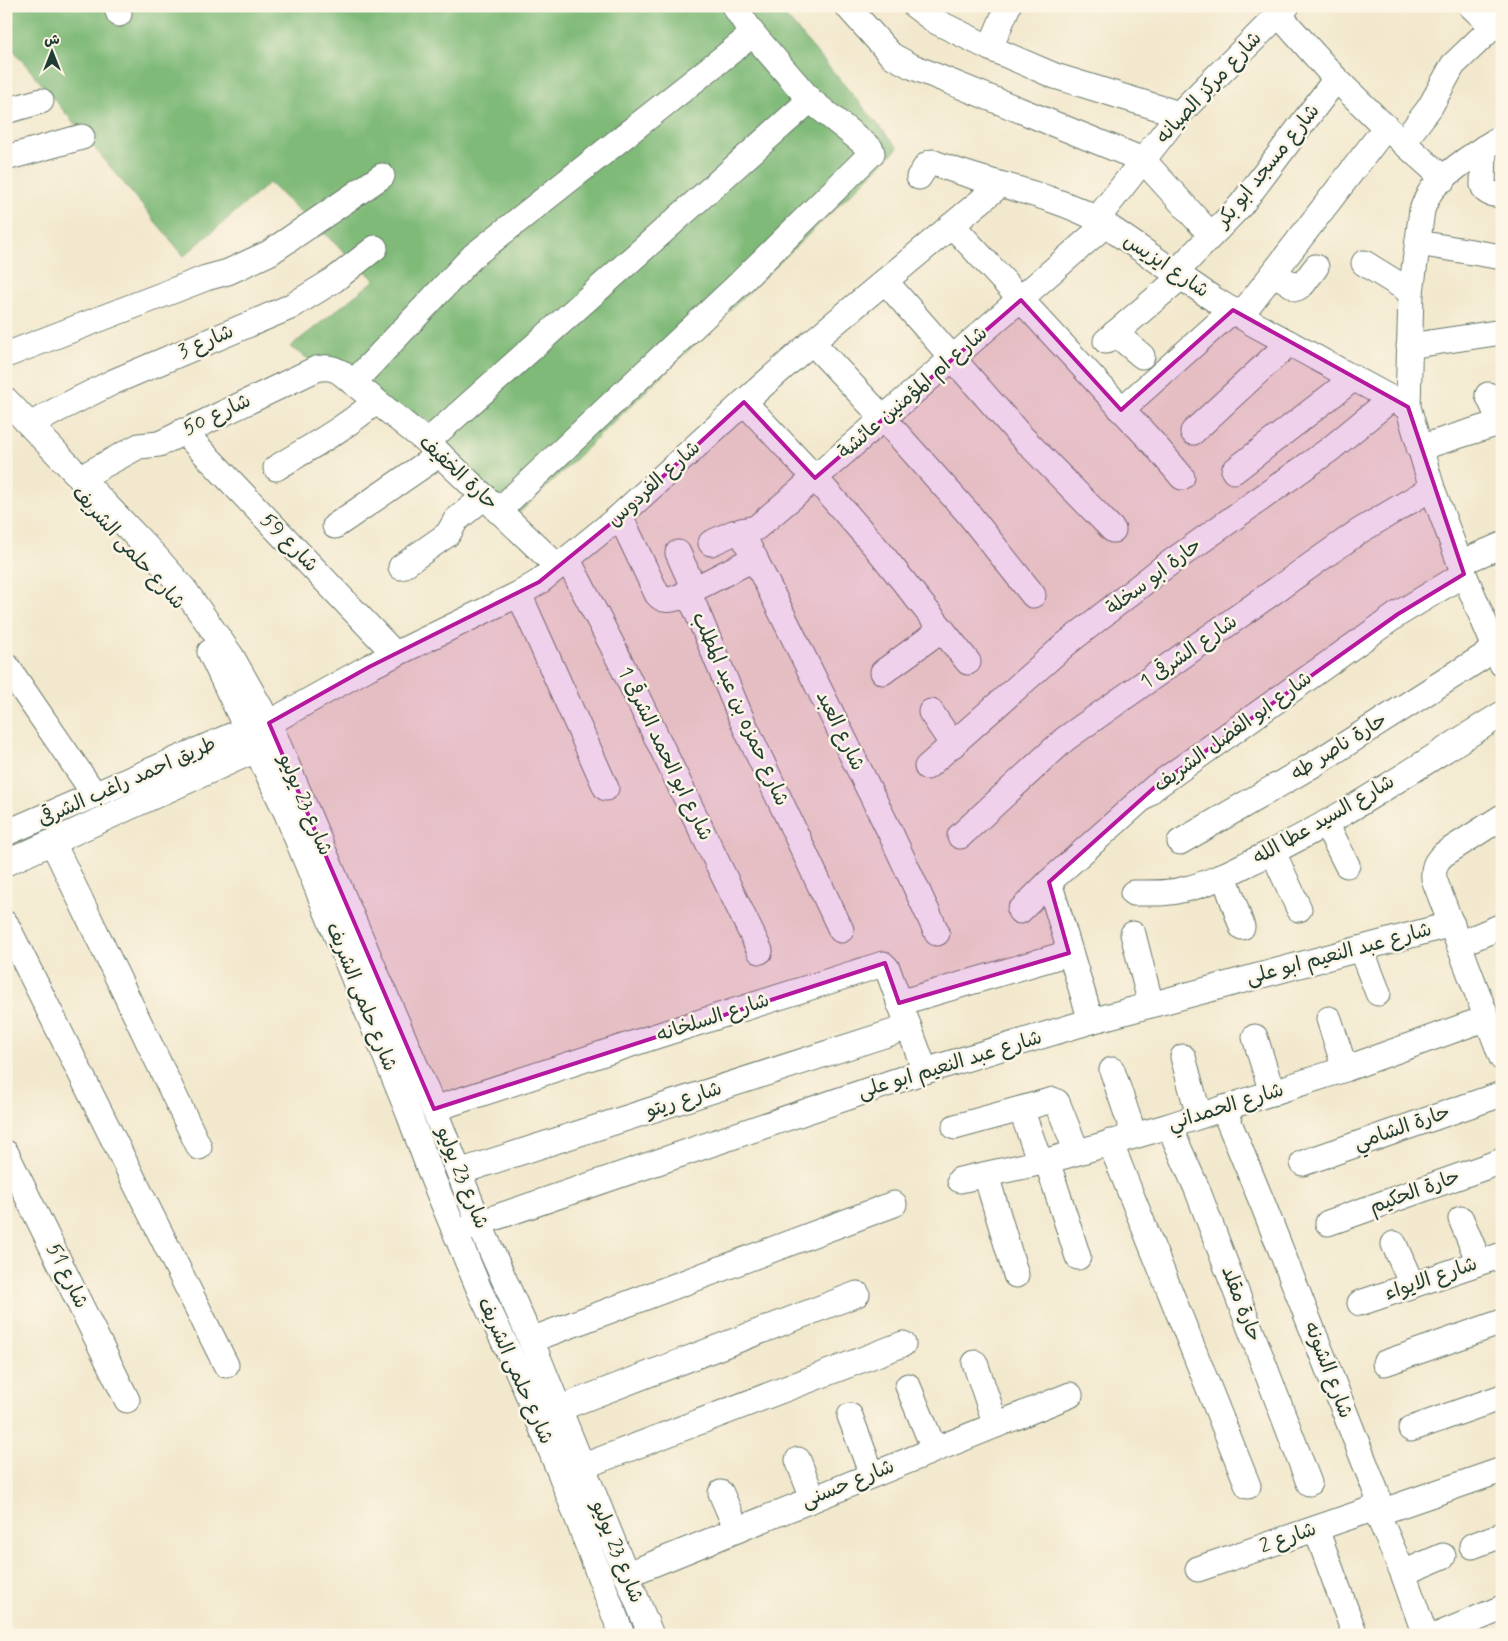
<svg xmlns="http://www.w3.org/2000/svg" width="1508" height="1641" font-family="Mynerve,'Playpen Sans Arabic',sans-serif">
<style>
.forest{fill:#7fba78;stroke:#4f7c56}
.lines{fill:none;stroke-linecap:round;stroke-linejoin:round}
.minor-casing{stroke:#69796a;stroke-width:27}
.minor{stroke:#fff;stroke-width:25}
.marked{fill:#b5179e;fill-opacity:0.2;stroke:#b5179e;stroke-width:4;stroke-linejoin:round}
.labels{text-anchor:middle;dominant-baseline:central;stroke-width:5;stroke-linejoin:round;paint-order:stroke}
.street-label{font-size:20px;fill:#1f3d34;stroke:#fcf5e5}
</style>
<rect width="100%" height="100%" fill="#fcf5e5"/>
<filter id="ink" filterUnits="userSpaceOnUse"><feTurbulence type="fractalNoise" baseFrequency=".02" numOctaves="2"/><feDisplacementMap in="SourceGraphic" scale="10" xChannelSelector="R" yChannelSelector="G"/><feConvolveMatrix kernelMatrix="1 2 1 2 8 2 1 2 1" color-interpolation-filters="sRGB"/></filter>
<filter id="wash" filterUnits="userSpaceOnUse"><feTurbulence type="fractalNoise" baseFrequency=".0096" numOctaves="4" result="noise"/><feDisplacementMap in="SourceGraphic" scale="20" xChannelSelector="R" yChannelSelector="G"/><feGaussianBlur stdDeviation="1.12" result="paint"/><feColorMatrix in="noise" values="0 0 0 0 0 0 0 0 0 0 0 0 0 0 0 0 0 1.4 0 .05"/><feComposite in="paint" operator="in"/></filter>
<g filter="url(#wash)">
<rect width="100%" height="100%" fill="#f2e8cd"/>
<polygon class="forest" points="6,6 777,6 898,148 513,519 444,445 290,347 375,280 269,183 184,256 6,41"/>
</g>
<g filter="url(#ink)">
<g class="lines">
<g class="minor-casing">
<g id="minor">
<polyline points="116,6 119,14"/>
<polyline points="847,6 891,55 911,66 1143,160 1211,235"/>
<polyline points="915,6 935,21 990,48 1055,76 1179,114"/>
<polyline points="1471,6 1493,27"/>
<polyline points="1279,15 1336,79 1377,119 1444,179"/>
<polyline points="990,48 1008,6"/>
<polyline points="6,111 41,101"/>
<path d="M 1502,137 C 1481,149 1451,169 1435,186 C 1428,193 1425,202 1422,210 L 1411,292 L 1408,407 L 1432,488 L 1464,574 L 1502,664"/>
<polyline points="1403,143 1430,107 1453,65 1502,18"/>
<path d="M 1484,148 L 1483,185 C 1486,195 1493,194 1502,195"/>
<polyline points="6,158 82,137"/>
<path d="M 919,177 L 927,165 L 932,162 C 986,184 1046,192 1097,219 L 1215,300 L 1254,324 L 1403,405"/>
<polyline points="1097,219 1179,114 1287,6"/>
<polyline points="952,225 1154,444 1182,477"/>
<polyline points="1418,243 1502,257"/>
<polyline points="1364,263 1411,292"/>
<polyline points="1176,272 1241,205 1336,79"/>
<polyline points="1274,273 1297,288 1303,284 1316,267"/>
<polyline points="885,281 1019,434 1113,530"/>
<polyline points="1241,315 1386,127"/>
<polyline points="1115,333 1142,356"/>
<polyline points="1106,341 1182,276"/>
<polyline points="812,342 883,418 968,513 1033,595"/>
<polyline points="1409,346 1502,332"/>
<polyline points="6,355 206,278 228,272 269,253 382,176"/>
<polyline points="353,383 473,256 753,34"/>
<polyline points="1488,395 1501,423"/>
<polyline points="6,400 157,558 184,589 232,657 269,723 434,1109 479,1223 531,1340 651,1635"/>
<polyline points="744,402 815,478 880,552 968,662"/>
<polyline points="1121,410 1233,310"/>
<polyline points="30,425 57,410 113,382 290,307 334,280 375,248"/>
<polyline points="183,431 395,654"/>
<polyline points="1193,432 1289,343"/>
<polyline points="427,442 810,100"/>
<polyline points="1419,448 1502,422"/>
<path d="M 276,468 C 310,447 346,428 376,401"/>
<polyline points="1234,471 1354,378"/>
<path d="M 80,478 L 139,446 L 159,444 L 316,369 C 325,367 331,367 340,372 L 427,442 L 558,567"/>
<polyline points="498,511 740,283 872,153 871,149 810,100 753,34 734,6"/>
<path d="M 620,516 L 657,594 C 666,605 675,596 686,597 L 694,605 L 742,720 L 841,930"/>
<polyline points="335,526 440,454"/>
<polyline points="741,531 891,834 937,933"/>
<polyline points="711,543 733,533 756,528 815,478 1105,225"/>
<polyline points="678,553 694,589"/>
<polyline points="568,560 613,647 760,951"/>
<polyline points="1460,563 1502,545"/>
<polyline points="401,567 448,534 456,520 484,497"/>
<polyline points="519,594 606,788"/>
<polyline points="679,597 755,558"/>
<polyline points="210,652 287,814 409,1114 433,1179 479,1289 522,1380 561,1475 622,1635"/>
<polyline points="6,665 95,795"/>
<polyline points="883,672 942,629"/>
<polyline points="931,712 953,745"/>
<polyline points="269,723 369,667 519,594 539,582 620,516 744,402 812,342 1000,185"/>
<polyline points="927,767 1066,644 1160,570 1329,450 1391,399"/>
<path d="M 1502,817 L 1444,854 C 1435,862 1433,868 1434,879 L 1502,1058"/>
<polyline points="1326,823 1347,865"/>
<polyline points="6,833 247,729"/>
<polyline points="960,836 1065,739 1358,532 1432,488"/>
<polyline points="1180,842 1316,763 1495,649"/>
<polyline points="53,843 199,1147"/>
<polyline points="1273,852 1299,909"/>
<polyline points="6,863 273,742"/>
<polyline points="1224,875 1242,927"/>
<polyline points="1049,882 1091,1021"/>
<path d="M 1133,893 C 1151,893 1168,894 1186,889 C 1208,884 1229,873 1249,863 C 1338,822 1419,765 1502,714"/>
<polyline points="1020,911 1049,882 1155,787 1398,614 1464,574"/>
<polyline points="6,924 226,1365"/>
<polyline points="1133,934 1151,1005"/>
<polyline points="1459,944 1502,926"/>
<polyline points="1361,949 1378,993"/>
<polyline points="899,1003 1069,953"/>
<polyline points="1329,1019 1345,1069"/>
<polyline points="1255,1037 1272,1093"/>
<polyline points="1183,1057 1199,1116"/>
<polyline points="1112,1070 1134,1135"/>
<polyline points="1223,1108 1264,1207 1377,1494 1380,1520 1403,1573 1425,1635"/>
<polyline points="434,1109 653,1037 883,964 887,968 925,1071"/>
<polyline points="1021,1109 1040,1162"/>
<polyline points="1169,1126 1197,1189 1309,1483"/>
<polyline points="955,1127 1053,1100 1057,1102 1077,1152"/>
<polyline points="1110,1142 1248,1486"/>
<polyline points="6,1153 127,1400"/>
<polyline points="1047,1161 1078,1257"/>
<polyline points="1303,1163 1502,1094"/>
<polyline points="459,1172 909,1027"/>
<polyline points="986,1175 1016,1275"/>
<polyline points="960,1180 1047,1161 1169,1126 1345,1069 1487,1018"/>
<polyline points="1461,1219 1479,1262"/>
<polyline points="1328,1223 1502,1161"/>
<polyline points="464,1230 479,1223 925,1071 1091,1021 1452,924"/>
<polyline points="1394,1244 1412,1285"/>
<polyline points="1360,1303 1502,1255"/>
<polyline points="531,1340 894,1204"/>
<polyline points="975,1363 996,1425"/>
<polyline points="1385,1363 1502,1322"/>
<polyline points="908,1386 934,1449"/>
<polyline points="558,1409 857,1294"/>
<polyline points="850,1416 872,1475"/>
<polyline points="1411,1429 1502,1397"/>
<polyline points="798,1460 813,1499"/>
<polyline points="568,1472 903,1344"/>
<polyline points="721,1493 737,1530"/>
<polyline points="1378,1513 1502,1470"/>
<polyline points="1316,1529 1355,1635"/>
<polyline points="1472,1546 1502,1535"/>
<polyline points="1198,1569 1378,1507"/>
<polyline points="1403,1573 1443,1556"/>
<polyline points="626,1575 1070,1395"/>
<polyline points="1438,1635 1502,1608"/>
</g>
</g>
<use href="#minor" class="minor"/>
</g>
</g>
<path class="marked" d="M 1021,300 L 1121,410 L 1233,310 L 1408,407 L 1464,574 L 1398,614 L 1155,787 L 1049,882 L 1069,953 L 899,1003 L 885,963 L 434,1109 L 269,723 L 369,667 L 539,582 L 620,516 L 744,402 L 815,478 Z"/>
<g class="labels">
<g class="street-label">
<text transform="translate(1209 88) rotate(-47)">شارع مركز الصيانه</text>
<text transform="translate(1268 166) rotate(-51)">شارع مسجد ابو بكر</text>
<text transform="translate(1166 266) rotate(34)">شارع ايزيس</text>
<text transform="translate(206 342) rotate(-23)">شارع 3</text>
<text transform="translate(913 393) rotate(-41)">شارع ام المؤمنين عائشة</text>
<text transform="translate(217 415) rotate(-25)">شارع 50</text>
<text transform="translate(458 473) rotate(43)">حارة الخفيف</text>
<text transform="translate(654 484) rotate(-42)">شارع الفردوس</text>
<text transform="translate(289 543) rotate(46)">شارع 59</text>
<text transform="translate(128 548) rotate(48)">شارع حلمى الشريف</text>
<text transform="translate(1154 577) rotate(-37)">حارة ابو سخلة</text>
<text transform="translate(1189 652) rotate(-35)">شارع الشرقى 1</text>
<text transform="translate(740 709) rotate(66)">شارع حمزه بن عبد المطلب</text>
<text transform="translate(840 731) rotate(64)">شارع العبد</text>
<text transform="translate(1233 732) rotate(-36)">شارع ابو الفضل الشريف</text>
<text transform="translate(1339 747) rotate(-32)">حارة ناصر طه</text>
<text transform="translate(665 754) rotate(64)">شارع ابو الحمد الشرقى 1</text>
<text transform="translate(127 782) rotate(-24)">طريق احمد راغب الشرقى</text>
<text transform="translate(305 805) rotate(67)">شارع 23 يوليو</text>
<text transform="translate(1324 820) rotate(-30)">شارع السيد عطا الله</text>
<text transform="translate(1339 954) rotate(-15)">شارع عبد النعيم ابو على</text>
<text transform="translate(361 997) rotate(68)">شارع حلمى الشريف</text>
<text transform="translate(713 1018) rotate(-18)">شارع السلخانه</text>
<text transform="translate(950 1065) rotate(-17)">شارع عبد النعيم ابو على</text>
<text transform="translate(684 1100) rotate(-18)">شارع ريتو</text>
<text transform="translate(1226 1107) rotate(-17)">شارع الحمداني</text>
<text transform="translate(1402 1128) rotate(-19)">حارة الشامي</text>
<text transform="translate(462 1178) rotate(68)">شارع 23 يوليو</text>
<text transform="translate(1415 1192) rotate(-20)">حارة الحكيم</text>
<text transform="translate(67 1276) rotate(64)">شارع 51</text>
<text transform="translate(1431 1279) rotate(-19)">شارع الايواء</text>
<text transform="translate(1241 1304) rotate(69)">حارة مقلد</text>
<text transform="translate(1328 1370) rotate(69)">شارع الشونه</text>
<text transform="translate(515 1371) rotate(66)">شارع حلمى الشريف</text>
<text transform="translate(848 1484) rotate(-22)">شارع حسنى</text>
<text transform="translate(1288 1538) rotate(-19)">شارع 2</text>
<text transform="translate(617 1552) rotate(68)">شارع 23 يوليو</text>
</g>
</g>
<rect width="1508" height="1641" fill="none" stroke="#fcf5e5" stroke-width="25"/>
<g transform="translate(52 52)" stroke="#fcf5e5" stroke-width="4" paint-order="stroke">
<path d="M0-4L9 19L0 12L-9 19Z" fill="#1f3d34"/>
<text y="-8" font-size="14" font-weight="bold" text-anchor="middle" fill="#1f3d34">ش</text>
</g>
</svg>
